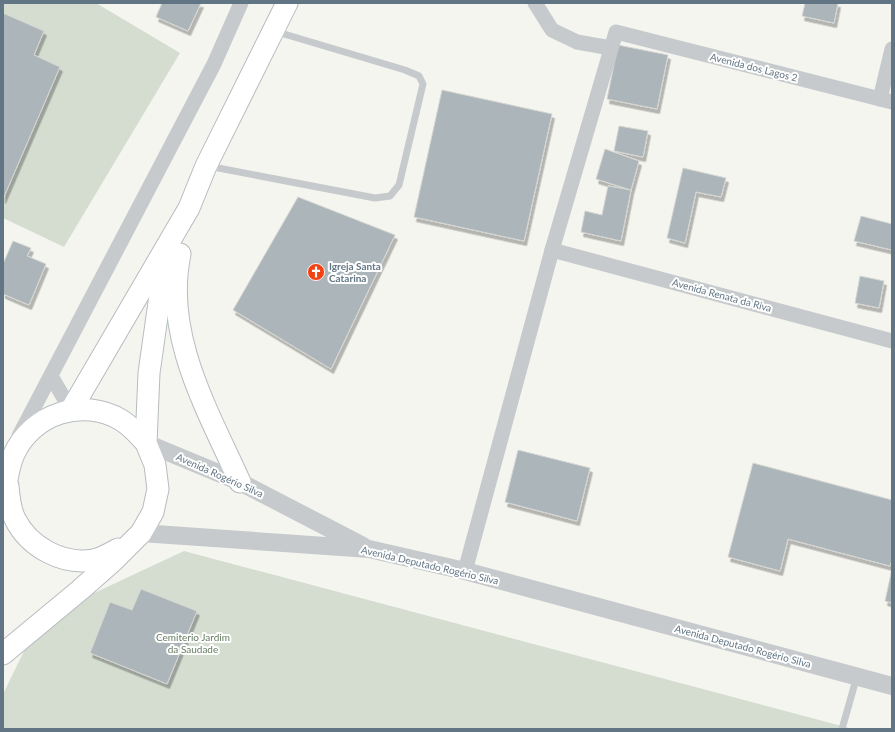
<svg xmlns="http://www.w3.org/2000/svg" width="895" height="732" font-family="Lato,sans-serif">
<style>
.green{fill:#d5ddd1}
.building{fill:#acb5b9;stroke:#d6d6d3;filter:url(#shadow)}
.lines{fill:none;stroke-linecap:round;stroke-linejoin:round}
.secondary-casing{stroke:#b6bcc0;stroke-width:23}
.service{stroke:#c7cacd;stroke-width:7}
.minor{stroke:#c7cacd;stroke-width:15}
.tertiary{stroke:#c7cacd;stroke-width:18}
.secondary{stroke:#fff;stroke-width:21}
.labels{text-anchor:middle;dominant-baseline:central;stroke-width:4;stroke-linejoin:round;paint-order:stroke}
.street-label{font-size:10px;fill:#617584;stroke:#fff}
.poi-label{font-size:10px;font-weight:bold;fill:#617584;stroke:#fff;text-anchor:start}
.park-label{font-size:10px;fill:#667b60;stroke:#fff}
</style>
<defs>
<filter id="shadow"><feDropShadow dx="2.5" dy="4.5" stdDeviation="0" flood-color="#0004"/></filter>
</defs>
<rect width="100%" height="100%" fill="#f5f5f0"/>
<g class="green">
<polygon points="3,3 96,3 180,53 64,247 3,218"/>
<polygon points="184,551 853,729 3,729 3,694 27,645 92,594"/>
</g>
<g class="building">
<polygon points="162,3 201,3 188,31 156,17"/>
<polygon points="805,3 838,3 834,23 802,16"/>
<polygon points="3,13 44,31 34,55 60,67 3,199"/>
<polygon points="618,45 668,55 657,109 607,99"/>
<polygon points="442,90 552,114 524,241 414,217"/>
<polygon points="619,126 648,131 643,157 614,151"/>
<polygon points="605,149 639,161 631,190 596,179"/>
<polygon points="683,168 726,178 721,197 696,192 685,243 667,238"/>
<polygon points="608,186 631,190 621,241 581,232 585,211 602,215"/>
<polygon points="298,197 395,235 331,369 233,310"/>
<polygon points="861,216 892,224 892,250 854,241"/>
<polygon points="13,241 31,248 27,256 46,264 29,305 3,294 3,264"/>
<polygon points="860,276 884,281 879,308 855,303"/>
<polygon points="518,450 590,468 577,521 505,502"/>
<polygon points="753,463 892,500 892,560 890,566 788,539 780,571 728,557"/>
<polygon points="892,569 892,603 885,601"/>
<polygon points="141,589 197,611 167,684 90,653 110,602 132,610"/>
</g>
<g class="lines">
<g class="secondary-casing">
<g id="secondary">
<path d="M 180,254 C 163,335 208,411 240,482"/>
<polyline points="71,410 189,208 206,166 287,3"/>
<path d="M 8,486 C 9,498 10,509 15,519 C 29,547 62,565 93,560 C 101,559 111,553 118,549"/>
<path d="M 3,505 C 6,488 7,469 14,454 C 32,414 83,397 121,420 C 131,426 138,434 146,443"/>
<polyline points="3,654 80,590 113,561 141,533 153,512 158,489 155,465 146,443 149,373 167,246"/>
</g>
</g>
<g class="service">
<polyline points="208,166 375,198 390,196 399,185 423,84 419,76 405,70 274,31"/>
<polyline points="842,729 857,676"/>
</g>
<g class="minor">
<polyline points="535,3 552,30 577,42 611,48"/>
<polyline points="880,99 892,49"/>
<polyline points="552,250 892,341"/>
<polyline points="51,376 71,410"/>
<polyline points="19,436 214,64 241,3"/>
<polyline points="465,571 552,250 616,32 892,102"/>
</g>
<g class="tertiary">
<polyline points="146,443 240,482 363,546"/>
<polyline points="141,533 369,549 465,571 892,686"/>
</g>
<use href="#secondary" class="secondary"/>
</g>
<defs>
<g id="church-disc" transform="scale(0.9)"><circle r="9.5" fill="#f34212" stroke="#fff"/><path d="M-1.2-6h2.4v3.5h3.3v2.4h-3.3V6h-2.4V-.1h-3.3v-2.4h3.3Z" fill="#fff"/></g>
</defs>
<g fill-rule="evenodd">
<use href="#church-disc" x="316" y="272"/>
</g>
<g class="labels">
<g class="street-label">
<text transform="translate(754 67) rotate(14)">Avenida dos Lagos 2</text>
<text transform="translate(722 295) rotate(15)">Avenida Renata da Riva</text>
<text transform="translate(220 475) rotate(24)">Avenida Rogério Silva</text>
<text transform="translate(430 565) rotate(13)">Avenida Deputado Rogério Silva</text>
<text transform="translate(743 646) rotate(15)">Avenida Deputado Rogério Silva</text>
</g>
<g class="poi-label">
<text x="329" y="266">Igreja Santa<tspan x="329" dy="12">Catarina</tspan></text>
</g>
<g class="park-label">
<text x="193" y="637">Cemiterio Jardim<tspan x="193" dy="12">da Saudade</tspan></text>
</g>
</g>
<rect width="895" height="732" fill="none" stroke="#617584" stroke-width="8"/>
</svg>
